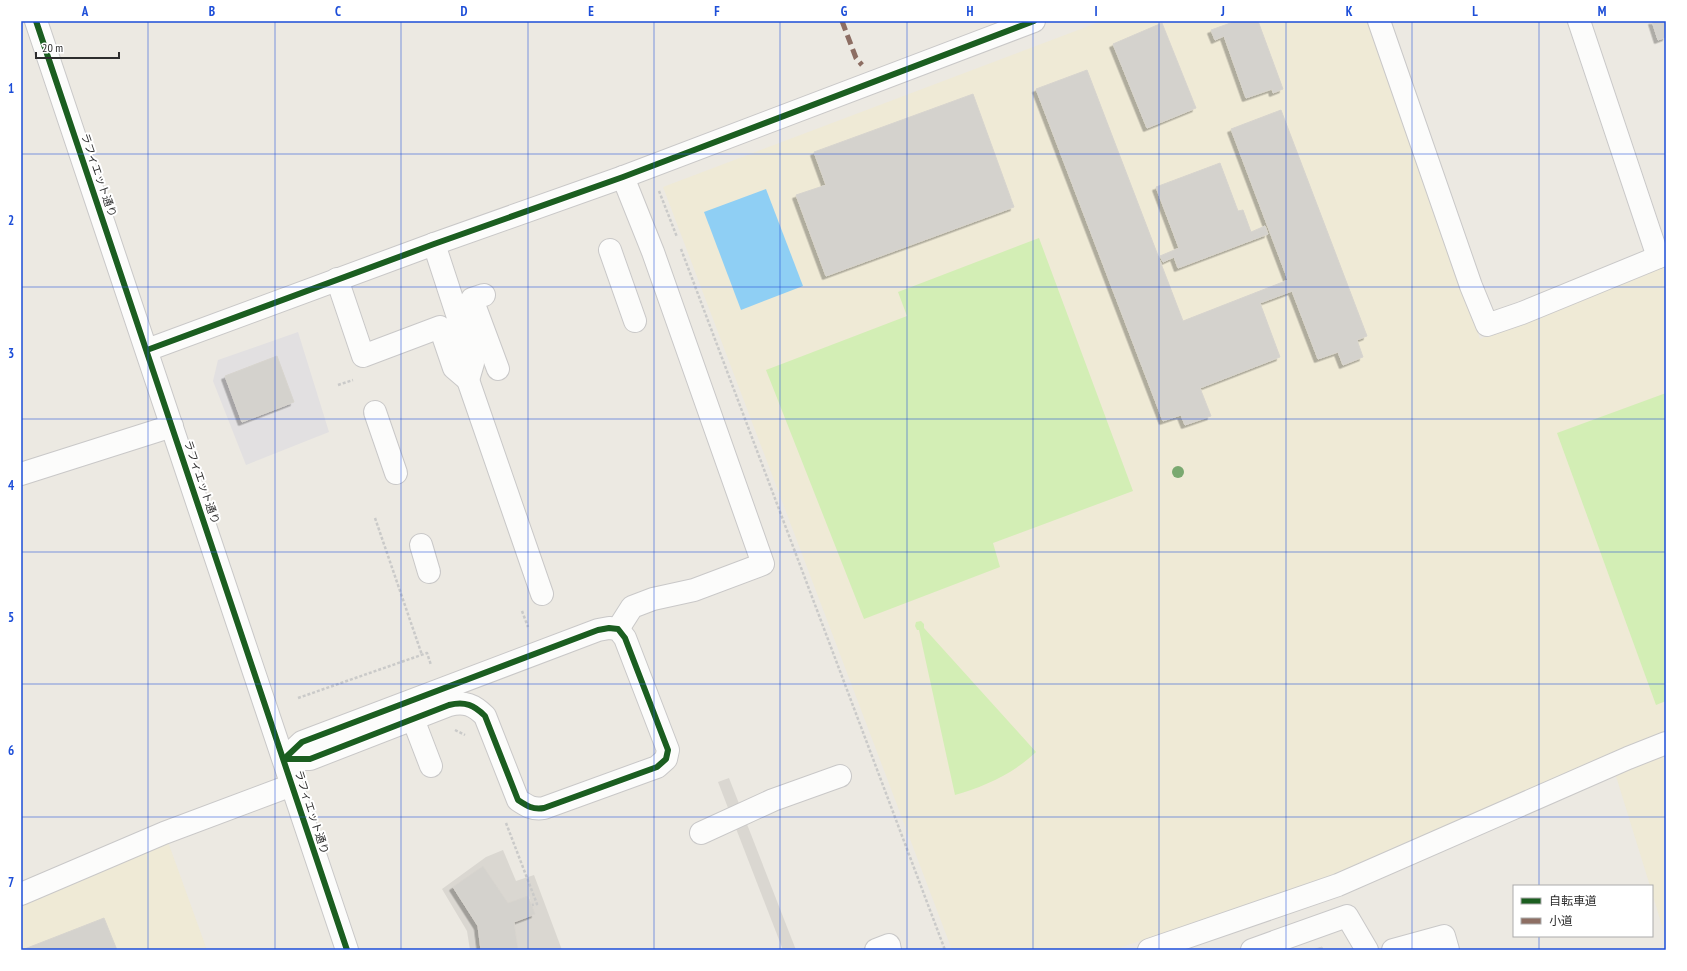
<svg xmlns="http://www.w3.org/2000/svg" width="1687" height="971" font-family="'PT Sans Narrow','Noto Sans JP',sans-serif">
<style>
.industrial{fill:#e2e0e1}
.education{fill:#efead6}
.pitch{fill:#d3eeb5}
.plaza{fill:#dad7d1}
.water{fill:#8fcff4}
.building{fill:#d4d2cd;stroke:#d7d4ce;filter:url(#shadow)}
.lines{fill:none;stroke-linecap:round;stroke-linejoin:round}
.minor-casing{stroke:#c9c8c8;stroke-width:24}
.path{stroke:#cacac9;stroke-width:2.5;stroke-dasharray:3 2;stroke-linecap:butt}
.minor{stroke:#fcfcfb;stroke-width:22}
.quiet{stroke:#8d6e63;stroke-width:5;stroke-dasharray:10 5;stroke-linecap:butt}
.cycleway-casing{stroke:#fff;stroke-width:8}
.cycleway{stroke:#1b5e20;stroke-width:6}
.tree{fill:#7aa970}
.grid{fill:none;stroke:#1d4ed8;stroke-width:1;stroke-opacity:0.55}
.labels{text-anchor:middle;dominant-baseline:central;stroke-width:4;stroke-linejoin:round;paint-order:stroke}
.street-label{font-size:11px;fill:#2d2d2d;stroke:#fff}
.neatline{fill:none;stroke:#1d4ed8;stroke-width:1.5}
.grid-label{font-size:13px;text-anchor:middle;font-weight:bold;fill:#1d4ed8}
</style>
<defs>
<filter id="shadow"><feDropShadow dx="-3.5" dy="3.5" stdDeviation="0" flood-color="#0004"/></filter>
</defs>
<rect width="100%" height="100%" fill="#ece9e2"/>
<polygon class="industrial" points="298,332 329,432 246,465 213,381 218,360"/>
<g class="education">
<polygon points="1102,21 1369,21 1480,339 1666,263 1666,732 1627,747 1376,856 1342,873 1113,950 952,950 663,187"/>
<polygon points="1666,753 1666,939 1652,893 1652,886 1650,886 1615,773"/>
<polygon points="167,839 207,950 21,950 21,907"/>
</g>
<g class="pitch">
<polygon points="1039,238 1133,491 993,543 1000,567 864,619 766,370 907,316 898,292"/>
<polygon points="1666,393 1666,701 1656,705 1557,433"/>
<path d="M 921,621 L 924,624 L 924,628 L 1036,752 C 1013,774 985,786 955,795 L 919,630 L 917,630 L 915,626 L 916,622 Z"/>
</g>
<g class="plaza">
<polygon points="729,778 796,950 783,950 718,782"/>
<polygon points="503,850 516,881 534,875 562,950 518,950 514,922 534,914 529,896 508,903 483,866 453,887 478,926 481,950 470,950 467,931 442,889 486,857"/>
</g>
<polygon class="water" points="766,189 803,286 741,310 704,212"/>
<g class="building">
<polygon points="1236,21 1258,21 1283,89 1273,93 1272,89 1246,98 1224,36 1215,40 1211,30"/>
<polygon points="1652,21 1666,21 1666,37 1658,40"/>
<polygon points="1162,23 1196,108 1147,128 1113,44"/>
<polygon points="1087,70 1183,321 1288,280 1231,129 1281,110 1367,336 1357,340 1363,357 1343,365 1338,352 1318,359 1292,291 1260,303 1280,357 1200,388 1211,416 1185,425 1181,415 1163,421 1036,89"/>
<polygon points="973,94 1014,207 826,276 796,195 826,185 814,152"/>
<polygon points="1220,163 1238,211 1243,210 1251,232 1265,226 1268,234 1178,268 1174,257 1163,262 1160,256 1179,248 1156,187"/>
<polygon points="277,356 294,402 242,422 225,376"/>
<polygon points="483,866 508,903 528,896 535,914 514,922 518,950 481,950 478,926 453,887"/>
<polygon points="104,918 117,950 22,950"/>
<polygon points="1322,947 1323,950 1312,950"/>
</g>
<g class="lines">
<g class="minor-casing">
<g id="minor">
<polyline points="36,21 347,950"/>
<polyline points="1379,21 1471,286 1487,325 1522,313 1666,254"/>
<polyline points="1579,21 1658,257"/>
<polyline points="610,250 635,321"/>
<polyline points="337,279 363,356 440,327 454,368 468,380 473,363 434,244"/>
<polyline points="484,295 472,299 498,369"/>
<polyline points="147,350 434,244 623,177 1034,21"/>
<polyline points="468,380 542,594"/>
<polyline points="375,412 396,473"/>
<polyline points="21,474 172,426"/>
<polyline points="421,545 429,572"/>
<path d="M 609,628 L 618,629 L 625,638 L 668,750 L 666,759 L 657,767 L 544,808 C 533,810 527,806 518,800 L 485,716 C 474,705 465,701 449,705 L 310,759 L 284,759 L 302,742 L 598,630 Z"/>
<polyline points="618,629 632,607 653,599 694,590 763,564 653,252 623,177"/>
<polyline points="413,719 431,766"/>
<polyline points="701,833 773,800 840,776"/>
<polyline points="21,894 164,833 292,785"/>
<polyline points="876,950 889,945 890,950"/>
<polyline points="1149,950 1338,885 1628,758 1666,743"/>
<polyline points="1252,950 1347,916 1367,950"/>
<polyline points="1393,950 1444,936 1448,950"/>
</g>
</g>
<g class="path">
<polyline points="659,191 677,237"/>
<polyline points="681,249 945,950"/>
<polyline points="338,385 353,380"/>
<polyline points="375,518 422,655"/>
<polyline points="522,611 528,627"/>
<polyline points="298,698 427,653 431,665"/>
<polyline points="455,730 465,735"/>
<polyline points="506,823 537,904 532,905"/>
</g>
<use href="#minor" class="minor"/>
<polyline class="quiet" points="842,21 856,58 862,65"/>
<g class="cycleway-casing">
<g id="cycleway">
<polyline points="36,21 347,950"/>
<polyline points="147,350 434,244 623,177 1034,21"/>
<path d="M 609,628 L 618,629 L 625,638 L 668,750 L 666,759 L 657,767 L 544,808 C 533,810 527,806 518,800 L 485,716 C 474,705 465,701 449,705 L 310,759 L 284,759 L 302,742 L 598,630 Z"/>
</g>
</g>
<use href="#cycleway" class="cycleway"/>
</g>
<circle class="tree" cx="1178" cy="472" r="6"/>
<path class="grid" d="M 148,21 L 148,950M 275,21 L 275,950M 401,21 L 401,950M 528,21 L 528,950M 654,21 L 654,950M 780,21 L 780,950M 907,21 L 907,950M 1033,21 L 1033,950M 1159,21 L 1159,950M 1286,21 L 1286,950M 1412,21 L 1412,950M 1539,21 L 1539,886M 21,154 L 1666,154M 21,287 L 1666,287M 21,419 L 1666,419M 21,552 L 1666,552M 21,684 L 1666,684M 21,817 L 1666,817M 1539,936 L 1539,950"/>
<g class="labels">
<g class="street-label">
<text transform="translate(99 175) rotate(71)">ラフィエット通り</text>
<text transform="translate(202 482) rotate(71)">ラフィエット通り</text>
<text transform="translate(312 812) rotate(72)">ラフィエット通り</text>
</g>
</g>
<rect width="1687" height="971" fill="none" stroke="#ffffff" stroke-width="44"/>
<rect x="1513" y="885" width="140" height="52" fill="#ffffff" stroke="#ababab"/>
<rect x="1521" y="898" width="20" height="6" fill="#1b5e20" stroke="#ababab"/>
<text x="1549" y="905" font-size="12" fill="#2d2d2d">自転車道</text>
<rect x="1521" y="918" width="20" height="6" fill="#8d6e63" stroke="#ababab"/>
<text x="1549" y="925" font-size="12" fill="#2d2d2d">小道</text>
<path d="M36 52v6h83v-6" fill="none" stroke="#2d2d2d" stroke-width="2"/>
<text x="42" y="52" font-size="12" fill="#2d2d2d" stroke="#ffffff" stroke-width="3" paint-order="stroke">20 m</text>
<rect x="22" y="22" width="1643" height="927" class="neatline"/>
<g class="grid-label">
<text x="85" y="16">A</text>
<text x="212" y="16">B</text>
<text x="338" y="16">C</text>
<text x="464" y="16">D</text>
<text x="591" y="16">E</text>
<text x="717" y="16">F</text>
<text x="844" y="16">G</text>
<text x="970" y="16">H</text>
<text x="1096" y="16">I</text>
<text x="1223" y="16">J</text>
<text x="1349" y="16">K</text>
<text x="1475" y="16">L</text>
<text x="1602" y="16">M</text>
<text x="11" y="93">1</text>
<text x="11" y="225">2</text>
<text x="11" y="358">3</text>
<text x="11" y="490">4</text>
<text x="11" y="622">5</text>
<text x="11" y="755">6</text>
<text x="11" y="887">7</text>
</g>
</svg>
